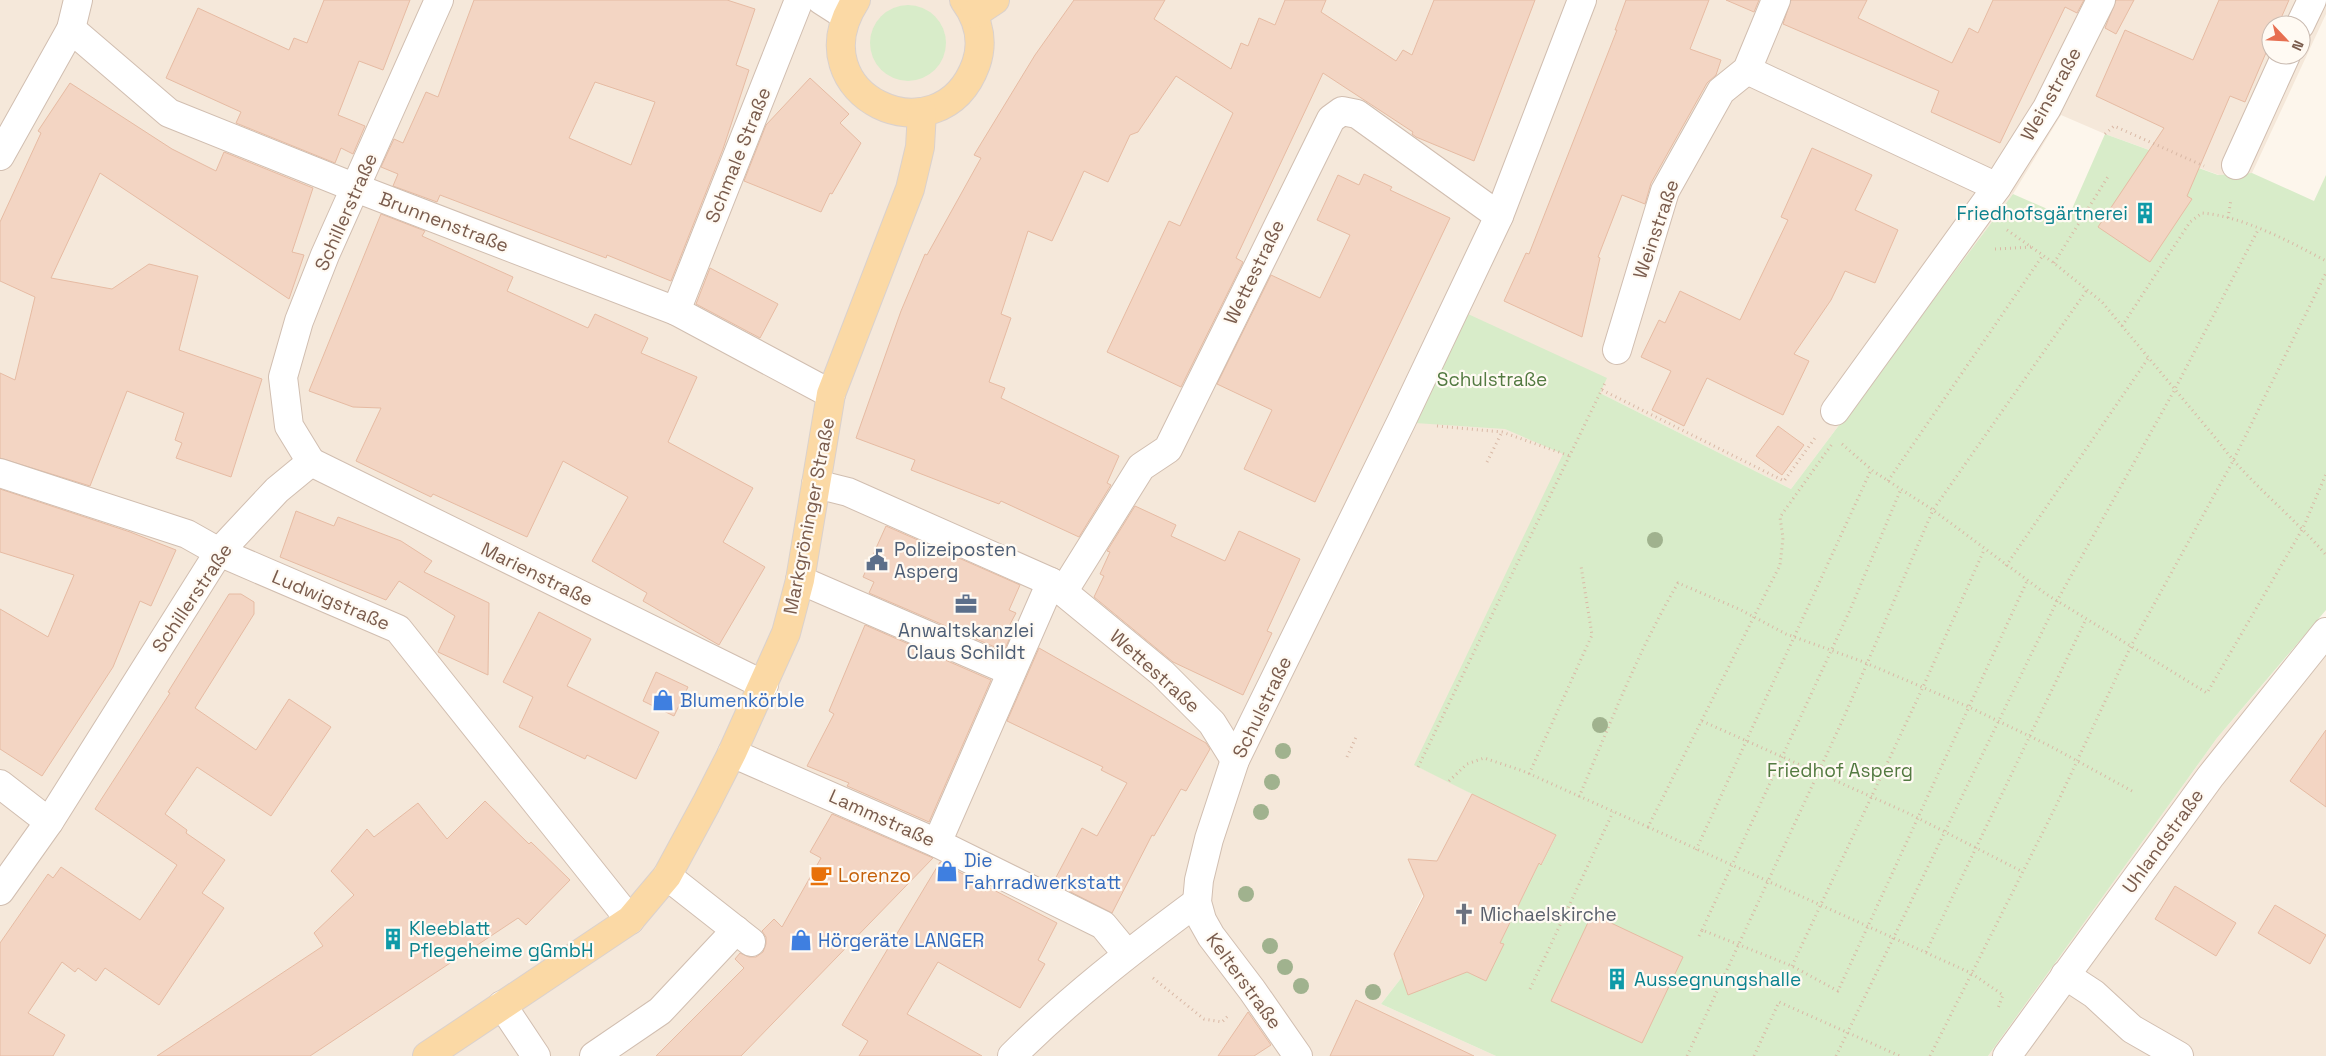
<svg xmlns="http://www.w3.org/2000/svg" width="2326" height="1056" font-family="'Space Grotesk',sans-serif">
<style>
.residential{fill:#f5e8da;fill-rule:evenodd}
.green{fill:#d8ecc9}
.building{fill:#f3d5c3;stroke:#e6bba3;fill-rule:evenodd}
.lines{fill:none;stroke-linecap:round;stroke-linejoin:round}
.minor-casing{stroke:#d1beb0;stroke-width:30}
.major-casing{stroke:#dad1cd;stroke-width:30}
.path{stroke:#d9b8a5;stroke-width:3;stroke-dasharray:1 4;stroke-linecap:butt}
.minor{stroke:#fff;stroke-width:28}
.major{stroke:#fbd9a5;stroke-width:28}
.tree{fill:#a0b28e}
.labels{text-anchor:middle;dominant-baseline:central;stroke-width:4.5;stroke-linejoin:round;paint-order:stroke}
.street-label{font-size:19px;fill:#7a5c4d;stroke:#fffaf3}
.culture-label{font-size:19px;fill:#0d838f;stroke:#fffaf3;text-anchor:start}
.park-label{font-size:19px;fill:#537a41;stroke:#fffaf3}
.service-label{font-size:19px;fill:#4e5e75;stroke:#fffaf3;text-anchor:start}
.shop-label{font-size:19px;fill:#366cbe;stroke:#fffaf3;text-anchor:start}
.food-label{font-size:19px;fill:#c56008;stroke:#fffaf3;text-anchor:start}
.worship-label{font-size:19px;fill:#5b616d;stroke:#fffaf3;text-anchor:start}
</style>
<rect width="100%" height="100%" fill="#fdf6ec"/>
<g class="residential">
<path d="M 0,0 L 2326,0 L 2326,14 L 2252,173 L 2219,175 L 2105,134 L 2061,115 L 2013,194 L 1791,489 L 1600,393 L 1418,767 L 1449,781 L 1472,794 L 1394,954 L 1402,977 L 1381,1004 L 1496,1056 L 0,1056 ZM 2271,25 L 2301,25 L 2301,55 L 2271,55 Z"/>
<polygon points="2308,632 2326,648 2326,1056 1988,1056 2217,738"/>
</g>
<g class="green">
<circle cx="908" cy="43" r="38"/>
<polygon points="2105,134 2218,175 2252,173 2314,201 2326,175 2326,610 2217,738 1988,1056 1496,1056 1381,1004 1402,977 1427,988 1447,980 1503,944 1500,943 1539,863 1542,864 1556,836 1414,765 1563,454 1505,429 1415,423 1468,314 1607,378 1600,393 1791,489 2013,194 2068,218"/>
</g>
<g class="building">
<polygon points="324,0 410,0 383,70 359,61 338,115 365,126 353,154 341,148 335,163 236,123 241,112 166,78 198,8 289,50 294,38 307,43"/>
<path d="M 474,0 L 727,0 L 755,9 L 736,65 L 749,70 L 723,149 L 671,281 L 607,255 L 606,258 L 440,195 L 437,202 L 393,186 L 398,174 L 381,167 L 394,139 L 403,143 L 426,92 L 438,97 ZM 595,82 L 655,102 L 631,165 L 569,138 Z"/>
<polygon points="1074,0 1165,0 1154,19 1231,69 1241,43 1248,46 1259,18 1275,25 1285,0 1326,0 1321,12 1396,61 1403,50 1412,55 1434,0 1535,0 1474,161 1416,137 1412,134 1413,132 1323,73 1236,258 1243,262 1181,387 1107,352 1169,221 1180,226 1233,113 1176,76 1138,132 1130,135 1108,182 1084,171 1052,241 1028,231 1001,314 1011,318 989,382 1005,388 1001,398 1119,456 1107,483 1111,485 1079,537 1001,501 999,504 911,470 915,460 856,438 901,311 925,254 927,255 981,158 974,155 1035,55"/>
<polygon points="1626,0 1709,0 1690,49 1721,60 1716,75 1707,83 1651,183 1645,204 1622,195 1598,257 1600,258 1582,337 1504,301 1526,253 1529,254 1617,30 1615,30"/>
<polygon points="1726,0 1759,0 1754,12"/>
<polygon points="1791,0 1867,0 1858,18 1952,63 1969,28 1978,33 1993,0 2084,0 2077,13 2065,7 2000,143 1931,112 1939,91 1783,24"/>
<polygon points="2116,0 2134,0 2116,34 2105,28"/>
<polygon points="2219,0 2289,0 2278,25 2271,25 2271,41 2245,102 2230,96 2187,196 2192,199 2150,262 2098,227 2164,128 2096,96 2125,30 2193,60"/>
<polygon points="810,78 849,114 840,123 861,143 832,194 830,193 821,212 744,181 766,125"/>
<polygon points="70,83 172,149 216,171 224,152 313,188 292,252 304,255 289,299 100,173 51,278 112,289 149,264 198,276 179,350 262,379 231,477 176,458 182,443 175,440 184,413 127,391 90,486 0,458 0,373 15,380 35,297 0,281 0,222 41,133 38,131"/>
<polygon points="1812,148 1872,175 1855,210 1898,230 1875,283 1845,271 1831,300 1794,354 1809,361 1783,415 1707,378 1684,426 1652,410 1671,371 1641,357 1659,320 1665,323 1680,291 1740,320 1788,220 1781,217"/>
<polygon points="1364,174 1392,187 1390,190 1450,218 1315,502 1244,469 1272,410 1217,384 1271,275 1320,298 1350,235 1317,220 1338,175 1359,185"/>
<polygon points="381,214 425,231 422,236 513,277 507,291 588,328 595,314 648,338 641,353 697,377 668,442 753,488 723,542 765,567 719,645 643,601 647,593 592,561 628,497 563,461 527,537 433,494 431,497 356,461 381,408 353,407 309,391"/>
<polygon points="710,268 778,304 760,338 696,304"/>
<polygon points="1778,426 1804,445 1782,475 1756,456"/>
<polygon points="0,489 130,532 176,550 151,606 140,601 113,667 42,776 0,749 0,609 48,637 74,575 0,552"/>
<polygon points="1135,506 1176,525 1171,536 1225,561 1239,531 1300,559 1267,631 1272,633 1243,695 1173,662 1094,597 1104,576 1100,574 1110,552 1107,551"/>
<polygon points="296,511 334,526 338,517 401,541 432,561 424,572 489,603 488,675 438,652 455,616 399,581 386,600 280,557"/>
<polygon points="886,526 1020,585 1009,610 1016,613 1007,630 1012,633 1004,651 869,593 874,582 863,577"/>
<polygon points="229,594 241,594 254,602 254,614 195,708 256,750 289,699 331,727 271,816 197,767 165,814 187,830 186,833 225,860 202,893 224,908 159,1005 105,968 96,981 78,968 75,972 62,962 28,1013 65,1035 53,1056 0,1056 0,943 48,874 53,878 61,867 140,920 177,865 95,809 170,693 168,692"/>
<polygon points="539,612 591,639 567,686 659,732 636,779 587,755 585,759 519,727 533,697 503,682"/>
<polygon points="865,625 991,680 929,822 847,786 849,783 807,766 834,714 829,711"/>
<polygon points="1039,648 1206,743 1210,749 1186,791 1181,789 1154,836 1152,835 1112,913 1053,883 1082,828 1097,836 1127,783 1101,770 1103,767 1007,721"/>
<polygon points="656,672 688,687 674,716 643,701"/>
<polygon points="2326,730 2326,807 2290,781"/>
<polygon points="1472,794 1556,835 1541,865 1539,863 1500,943 1504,944 1486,981 1467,972 1408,995 1394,954 1424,896 1408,859 1437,861"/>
<polygon points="485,801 529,844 531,842 570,880 526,925 518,918 310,1056 157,1056 323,946 314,933 354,895 331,871 367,829 374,837 418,803 447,839"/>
<polygon points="832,814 933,858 741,1056 656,1056 744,968 735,959 740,953 749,957 756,957 763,952 766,944 766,937 762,931 774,919 782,927 821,858 810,852"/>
<polygon points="940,862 1057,923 1038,960 1045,964 1020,1008 938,962 907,1014 982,1056 859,1056 868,1041 842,1025"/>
<polygon points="2175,886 2236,923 2216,956 2155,919"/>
<polygon points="2275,905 2326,935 2310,964 2258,933"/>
<polygon points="1592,914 1683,957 1642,1043 1551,1001"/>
<polygon points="1356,1000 1474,1056 1330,1056"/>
<polygon points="1248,1012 1271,1045 1254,1056 1218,1056"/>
</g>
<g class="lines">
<g class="minor-casing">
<g id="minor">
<polyline points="821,0 846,16"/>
<polyline points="2300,25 2312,0"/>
<polyline points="71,29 169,113 356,188 676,311 831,394"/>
<polyline points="1747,70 1997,187"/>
<polyline points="0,156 71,29 78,0"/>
<polyline points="2236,165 2286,55"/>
<polyline points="676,311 799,0"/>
<polyline points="1617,350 1665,191 1721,91 1747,70 1776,0"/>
<polyline points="1835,411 1997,187 2047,108 2101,0"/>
<polyline points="311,462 764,685"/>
<polyline points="0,473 187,534 219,552 398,629 630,920"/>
<polyline points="816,484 848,492 1051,582 1162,673 1212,723 1235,760"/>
<polyline points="800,580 1010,671"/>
<polyline points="1063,592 1141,467 1168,449 1331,119 1342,111 1357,114 1499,216"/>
<polyline points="732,753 937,843 1103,925 1127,954"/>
<polyline points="0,784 49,822"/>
<polyline points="937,843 1051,582"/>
<polyline points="667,876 751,942"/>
<polyline points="0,891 49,822 219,552 277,490 311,462 289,426 283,377 299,321 325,255 439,0"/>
<polyline points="2065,975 2094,994 2132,1029 2179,1056"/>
<polyline points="502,1005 536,1056"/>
<polyline points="594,1056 660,1011 736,930"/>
<path d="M 1012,1056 C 1069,999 1132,950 1197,902"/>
<polyline points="1298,1056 1252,990 1211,936 1202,920 1197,902 1199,880 1209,839 1235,760 1401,422 1499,216 1582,0"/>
<polyline points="2007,1056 2210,777 2326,632"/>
</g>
</g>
<g class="major-casing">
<g id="major">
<path d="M 856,0 C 794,95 940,163 976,64 C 984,41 978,19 964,0"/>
<polyline points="974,14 995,0"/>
<polyline points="427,1056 630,920 667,876 706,804 732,753 786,633 800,580 831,394 910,189 920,147 922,112"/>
</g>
</g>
<g class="path">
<polyline points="2105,134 2114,126 2204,166"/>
<polyline points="2228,218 2231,199"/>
<path d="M 2007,230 L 2054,263 L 2102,302 L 2218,441 C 2249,483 2292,515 2326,555"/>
<polyline points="1995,249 2032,247"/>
<polyline points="2054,263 2109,175"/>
<path d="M 2122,326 L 2190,222 L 2202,213 C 2242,216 2291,242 2326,261"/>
<polyline points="1602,390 1784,481 1815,438"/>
<polyline points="1437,426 1502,432 1570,456"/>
<polyline points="1842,444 1873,471 1933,510 2046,594 2207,693 2303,528 2326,474"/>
<polyline points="1487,462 1502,432"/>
<polyline points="1888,481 2043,255"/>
<polyline points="2006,566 2149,357"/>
<polyline points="1702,721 1910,814 2023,872"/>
<polyline points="1347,757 1357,735"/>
<polyline points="1418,767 1606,381"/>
<polyline points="1529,774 1592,635 1581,566"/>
<polyline points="1449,781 1467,764 1484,758 1523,771 1648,827 1780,565 1783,538 1780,517 1832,444"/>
<path d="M 1579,797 C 1610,724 1638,651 1678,583 L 1739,609 L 1786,634 L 1861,661 L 1969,707 L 2050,746 L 2132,791"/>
<polyline points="1648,827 1971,973 2003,995 1998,1008"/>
<polyline points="1696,850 1871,470"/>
<polyline points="1702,930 1850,610 1901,489"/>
<polyline points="1699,936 1702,930 1792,966 1838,991 2027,581"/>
<polyline points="1926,952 2086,619"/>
<polyline points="1792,966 1923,687 1984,550"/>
<polyline points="1153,978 1204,1019 1222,1022 1229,1015"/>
<polyline points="1530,989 1613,812"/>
<polyline points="1687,1056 1844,717 1933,510 2087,290"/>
<polyline points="1754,1056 1779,1002 1900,1056"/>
<polyline points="1836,1056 2057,601 2175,389 2258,230"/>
<polyline points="1930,1056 2055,808 2131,646 2233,461 2326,273"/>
</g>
<use href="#minor" class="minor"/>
<use href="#major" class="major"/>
</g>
<g class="tree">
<circle cx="1655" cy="540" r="8"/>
<circle cx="1600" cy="725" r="8"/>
<circle cx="1283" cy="751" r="8"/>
<circle cx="1272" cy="782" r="8"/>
<circle cx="1261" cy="812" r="8"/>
<circle cx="1246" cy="894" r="8"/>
<circle cx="1270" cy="946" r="8"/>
<circle cx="1285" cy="967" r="8"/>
<circle cx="1301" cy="986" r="8"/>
<circle cx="1373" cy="992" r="8"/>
</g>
<defs>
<g id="building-bare" transform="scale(1.725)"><path d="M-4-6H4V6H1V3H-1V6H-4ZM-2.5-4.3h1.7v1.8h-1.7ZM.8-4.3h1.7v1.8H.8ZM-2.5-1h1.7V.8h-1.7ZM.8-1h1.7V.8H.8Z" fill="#0f9aa8" stroke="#fffaf3" stroke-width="2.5" paint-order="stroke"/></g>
<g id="civic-bare" transform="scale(1.725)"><path d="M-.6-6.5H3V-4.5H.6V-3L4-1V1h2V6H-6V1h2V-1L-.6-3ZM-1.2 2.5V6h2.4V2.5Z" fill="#5c6f8a" stroke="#fffaf3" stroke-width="2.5" paint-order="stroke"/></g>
<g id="office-bare" transform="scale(1.725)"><path d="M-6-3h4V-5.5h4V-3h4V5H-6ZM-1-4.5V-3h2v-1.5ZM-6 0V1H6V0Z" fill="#5c6f8a" stroke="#fffaf3" stroke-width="2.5" paint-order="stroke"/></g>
<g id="shop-bare" transform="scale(1.725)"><path d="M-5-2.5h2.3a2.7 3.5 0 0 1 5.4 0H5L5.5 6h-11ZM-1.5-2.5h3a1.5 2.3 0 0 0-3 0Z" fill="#3f7fe0" stroke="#fffaf3" stroke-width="2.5" paint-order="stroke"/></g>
<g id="cafe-bare" transform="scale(1.725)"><path d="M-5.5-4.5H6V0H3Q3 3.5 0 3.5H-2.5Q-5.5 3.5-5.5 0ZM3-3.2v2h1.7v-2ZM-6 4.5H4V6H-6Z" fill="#e8710a" stroke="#fffaf3" stroke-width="2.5" paint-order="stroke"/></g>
<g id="church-bare" transform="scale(1.725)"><path d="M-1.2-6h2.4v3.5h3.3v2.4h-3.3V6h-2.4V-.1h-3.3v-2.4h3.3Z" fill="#6b7280" stroke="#fffaf3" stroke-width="2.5" paint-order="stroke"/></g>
</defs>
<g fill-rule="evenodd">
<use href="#building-bare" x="2145" y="213"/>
<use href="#civic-bare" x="877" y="560"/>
<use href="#office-bare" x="966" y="604"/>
<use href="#shop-bare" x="663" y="700"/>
<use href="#shop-bare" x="947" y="871"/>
<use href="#cafe-bare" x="821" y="875"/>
<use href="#church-bare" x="1464" y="914"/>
<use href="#building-bare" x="393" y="939"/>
<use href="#shop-bare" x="801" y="940"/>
<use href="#building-bare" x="1617" y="979"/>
</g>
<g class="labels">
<g class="street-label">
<text transform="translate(2051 94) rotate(-61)">Weinstraße</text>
<text transform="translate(738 155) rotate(-68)">Schmale Straße</text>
<text transform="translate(346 212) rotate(-66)">Schillerstraße</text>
<text transform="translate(444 222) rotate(21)">Brunnenstraße</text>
<text transform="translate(1656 229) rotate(-71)">Weinstraße</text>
<text transform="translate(1254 272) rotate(-64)">Wettestraße</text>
<text transform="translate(809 516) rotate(-79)">Markgröninger Straße</text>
<text transform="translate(537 574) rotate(26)">Marienstraße</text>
<text transform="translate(192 598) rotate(-56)">Schillerstraße</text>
<text transform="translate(331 600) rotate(23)">Ludwigstraße</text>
<text transform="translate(1155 671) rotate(42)">Wettestraße</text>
<text transform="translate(1262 707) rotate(-64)">Schulstraße</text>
<text transform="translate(882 818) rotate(24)">Lammstraße</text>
<text transform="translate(2163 841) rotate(-54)">Uhlandstraße</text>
<text transform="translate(1244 981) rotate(54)">Kelterstraße</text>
</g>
<g class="culture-label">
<text x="2128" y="213" text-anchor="end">Friedhofsgärtnerei</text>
<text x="409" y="928">Kleeblatt<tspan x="409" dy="22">Pflegeheime gGmbH</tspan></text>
<text x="1634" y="979">Aussegnungshalle</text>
</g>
<g class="park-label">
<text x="1492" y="379">Schulstraße</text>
<text x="1840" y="770">Friedhof Asperg</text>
</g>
<g class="service-label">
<text x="894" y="549">Polizeiposten<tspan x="894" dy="22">Asperg</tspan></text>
<text x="966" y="630" text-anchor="middle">Anwaltskanzlei<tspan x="966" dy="22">Claus Schildt</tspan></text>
</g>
<g class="shop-label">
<text x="680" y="700">Blumenkörble</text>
<text x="964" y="860">Die<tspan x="964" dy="22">Fahrradwerkstatt</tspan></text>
<text x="818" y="940">Hörgeräte LANGER</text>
</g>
<g class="food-label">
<text x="838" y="875">Lorenzo</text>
</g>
<g class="worship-label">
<text x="1480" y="914">Michaelskirche</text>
</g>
</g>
<g transform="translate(2286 40) rotate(115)"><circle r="24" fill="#fffaf3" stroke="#cabbb1"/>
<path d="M0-4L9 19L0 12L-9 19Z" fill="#e76f51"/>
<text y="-8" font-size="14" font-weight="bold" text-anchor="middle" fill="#7a5c4d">N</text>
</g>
</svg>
